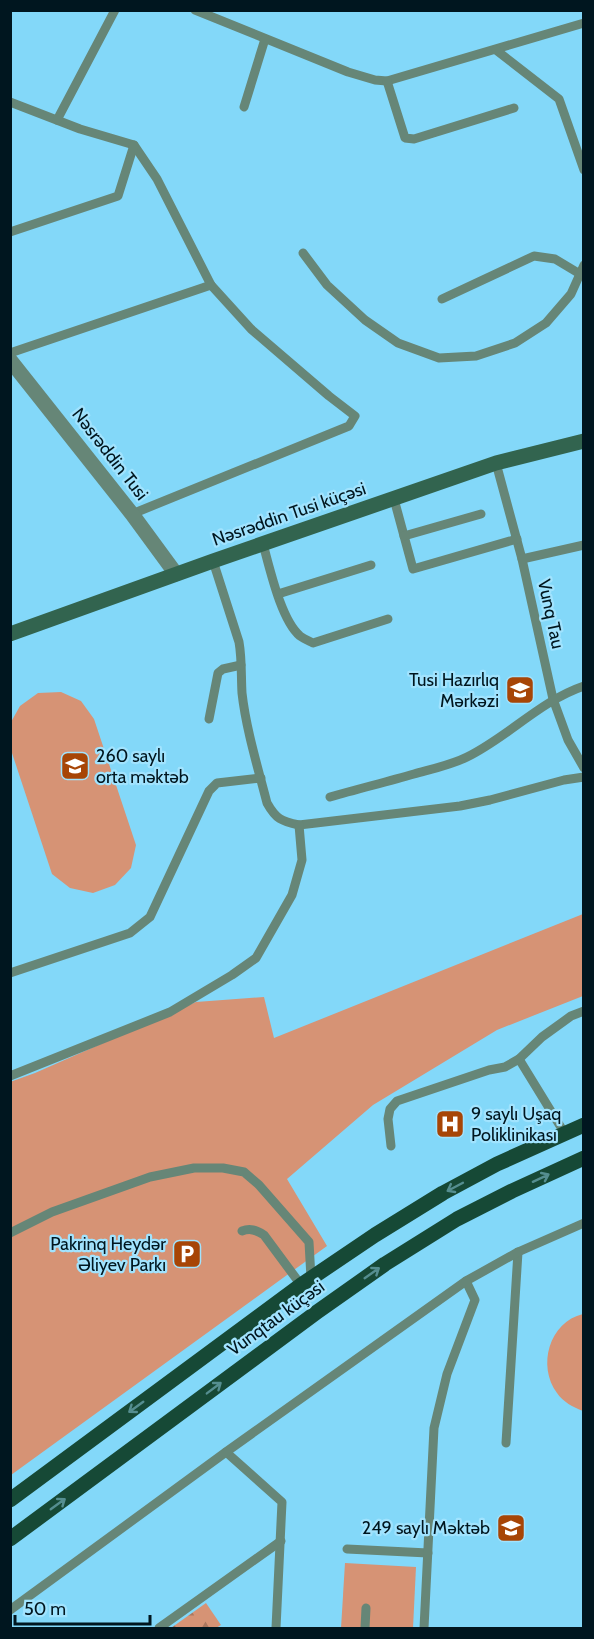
<svg xmlns="http://www.w3.org/2000/svg" width="594" height="1639" font-family="Cabin,sans-serif">
<style>
.green{fill:#d69375}
.forest{fill:url(#forest-firs)}
.lines{fill:none;stroke-linecap:round;stroke-linejoin:round}
.lane{stroke:#668677;stroke-width:9}
.street{stroke:#668677;stroke-width:15}
.secondary{stroke:#32644f;stroke-width:15}
.primary{stroke:#164936;stroke-width:15}
.oneway{stroke:#558e90}
.labels{text-anchor:middle;dominant-baseline:central;stroke-width:4.5;stroke-linejoin:round;paint-order:stroke}
.street-label{font-size:18px;fill:#00161f;stroke:#a1e3fe}
.poi-label{font-size:18px;fill:#00161f;stroke:#a1e3fe;text-anchor:end}
</style>
<defs>
<pattern id="forest-firs" width="22" height="20" patternUnits="userSpaceOnUse" patternTransform="scale(1.5)"><rect width="22" height="20" fill="#d69375"/><path d="M5 1l3.5 6h-7zM16 11l3.5 6h-7z" fill="#ab775f"/></pattern>
</defs>
<rect width="100%" height="100%" fill="#83d8f9"/>
<g class="green">
<polygon points="61,692 81,701 94,719 136,845 131,868 115,885 93,893 70,888 52,874 11,750 11,722 20,706 38,693"/>
<polygon points="583,914 583,996 497,1030 373,1105 287,1179 327,1246 11,1475 10,1082 35,1073 196,1002 264,997 274,1038"/>
<path d="M 583,1314 L 584,1314 L 583,1411 C 573,1407 563,1402 557,1393 C 537,1366 549,1322 583,1314 Z"/>
<polygon points="345,1563 416,1567 413,1628 341,1628"/>
</g>
<polygon class="forest" points="206,1603 221,1625 216,1628 171,1628"/>
<g class="lines">
<g class="lane">
<polyline points="195,10 348,72 375,80 387,81 584,23"/>
<polyline points="496,50 559,99 584,170"/>
<polyline points="387,81 405,138 414,139 514,108"/>
<polyline points="10,102 80,129 134,145 157,179 211,285 251,329 329,396 355,416 349,426 132,514"/>
<polyline points="244,107 265,39"/>
<polyline points="57,120 115,10"/>
<polyline points="10,232 118,196 134,145"/>
<polyline points="303,253 327,285 365,320 398,343 439,358 476,356 515,343 546,323 571,294 584,265"/>
<polyline points="442,299 534,256 555,259 580,274"/>
<polyline points="10,353 211,285"/>
<polyline points="496,463 522,559 553,699 568,740 584,768"/>
<polyline points="394,499 413,569 517,539"/>
<polyline points="404,536 481,514"/>
<path d="M 263,544 C 270,569 281,620 300,636 C 304,639 309,641 313,643 L 388,619"/>
<polyline points="522,559 584,545"/>
<path d="M 213,561 L 239,642 C 242,659 241,676 242,693 C 246,729 258,768 267,803 C 276,819 281,821 299,825 L 460,806 L 490,800 L 564,780 L 584,777"/>
<polyline points="278,594 371,565"/>
<polyline points="209,719 218,673 223,669 241,665"/>
<path d="M 330,797 C 358,789 386,782 414,774 C 432,769 451,765 467,757 C 508,737 540,701 584,686"/>
<polyline points="10,973 130,933 150,917 209,791 217,783 261,778"/>
<polyline points="519,1059 565,1134"/>
<polyline points="10,1076 170,1012 232,975 256,958 292,895 302,860 299,825"/>
<polyline points="391,1146 388,1119 390,1109 397,1101 489,1070 505,1067 519,1059 542,1037 571,1016 584,1011"/>
<path d="M 242,1231 C 250,1228 256,1230 264,1235 L 301,1285"/>
<polyline points="10,1233 52,1212 150,1177 194,1168 223,1168 244,1172 259,1185 309,1242 311,1278"/>
<polyline points="506,1443 518,1252"/>
<polyline points="226,1452 282,1502 276,1628"/>
<polyline points="347,1549 428,1553"/>
<polyline points="10,1610 226,1452 466,1281 518,1252 584,1223"/>
<polyline points="159,1628 281,1541"/>
<polyline points="365,1628 366,1608"/>
<polyline points="424,1628 434,1428 447,1374 475,1300 466,1281"/>
</g>
<polyline class="street" points="10,360 132,514 176,574"/>
<polyline class="secondary" points="10,634 213,561 496,463 584,441"/>
<g class="primary">
<polyline points="10,1500 301,1285 375,1235 443,1193 497,1164 584,1125"/>
<polyline points="10,1539 317,1312 385,1264 457,1219 512,1191 584,1158"/>
</g>
</g>
<defs><path id="oneway-shaft" d="M-6 0H5M1.5-3L5.5 0L1.5 3" fill="none" stroke-width="1.6" stroke-linecap="round" stroke-linejoin="round" transform="scale(1.5)"/></defs>
<g class="oneway">
<use href="#oneway-shaft" transform="translate(541 1178) rotate(-25)"/>
<use href="#oneway-shaft" transform="translate(455 1187) rotate(152)"/>
<use href="#oneway-shaft" transform="translate(372 1273) rotate(-35)"/>
<use href="#oneway-shaft" transform="translate(214 1388) rotate(-37)"/>
<use href="#oneway-shaft" transform="translate(136 1407) rotate(144)"/>
<use href="#oneway-shaft" transform="translate(58 1504) rotate(-36)"/>
</g>
<defs>
<g id="university-square" transform="scale(1.5)"><rect x="-9" y="-9" width="18" height="18" rx="4" fill="#a74506" stroke="#a1e3fe"/><path d="M0-5L7-2L0 1L-7-2ZM-4 1L0 2.5L4 1V4Q0 6-4 4Z" fill="#fff"/></g>
<g id="school-square" transform="scale(1.5)"><rect x="-9" y="-9" width="18" height="18" rx="4" fill="#a74506" stroke="#a1e3fe"/><path d="M0-5L7-2L0 1L-7-2ZM-4 1L0 2.5L4 1V4Q0 6-4 4Z" fill="#fff"/></g>
<g id="hospital-square" transform="scale(1.5)"><rect x="-9" y="-9" width="18" height="18" rx="4" fill="#a74506" stroke="#a1e3fe"/><path d="M-5-5h3v3.5h4V-5h3V5h-3V1.5h-4V5h-3Z" fill="#fff"/></g>
<g id="parking-square" transform="scale(1.5)"><rect x="-9" y="-9" width="18" height="18" rx="4" fill="#a74506" stroke="#a1e3fe"/><path d="M-3.5-5.5H1a3.5 3.5 0 0 1 0 7H-1V5.5H-3.5ZM-1-3.4V-.6H.8a1.4 1.4 0 0 0 0-2.8Z" fill="#fff"/></g>
</defs>
<g fill-rule="evenodd">
<use href="#university-square" x="520" y="690"/>
<use href="#school-square" x="75" y="766"/>
<use href="#hospital-square" x="450" y="1124"/>
<use href="#parking-square" x="187" y="1254"/>
<use href="#school-square" x="511" y="1528"/>
</g>
<g class="labels">
<g class="street-label">
<text transform="translate(110 454) rotate(52)">Nəsrəddin Tusi</text>
<text transform="translate(289 514) rotate(-19)">Nəsrəddin Tusi küçəsi</text>
<text transform="translate(551 614) rotate(78)">Vunq Tau</text>
<text transform="translate(276 1318) rotate(-36)">Vunqtau küçəsi</text>
</g>
<g class="poi-label">
<text x="499" y="680">Tusi Hazırlıq<tspan x="499" dy="21">Mərkəzi</tspan></text>
<text x="96" y="756" text-anchor="start">260 saylı<tspan x="96" dy="21">orta məktəb</tspan></text>
<text x="471" y="1114" text-anchor="start">9 saylı Uşaq<tspan x="471" dy="21">Poliklinikası</tspan></text>
<text x="166" y="1244">Pakrinq Heydər<tspan x="166" dy="21">Əliyev Parkı</tspan></text>
<text x="490" y="1528">249 saylı Məktəb</text>
</g>
</g>
<rect width="594" height="1639" fill="none" stroke="#00161f" stroke-width="24"/>
<path d="M15 1615v9h135v-9" fill="none" stroke="#00161f" stroke-width="3"/>
<text x="24" y="1615" font-size="18" fill="#00161f" stroke="#a1e3fe" stroke-width="4.5" paint-order="stroke">50 m</text>
</svg>
